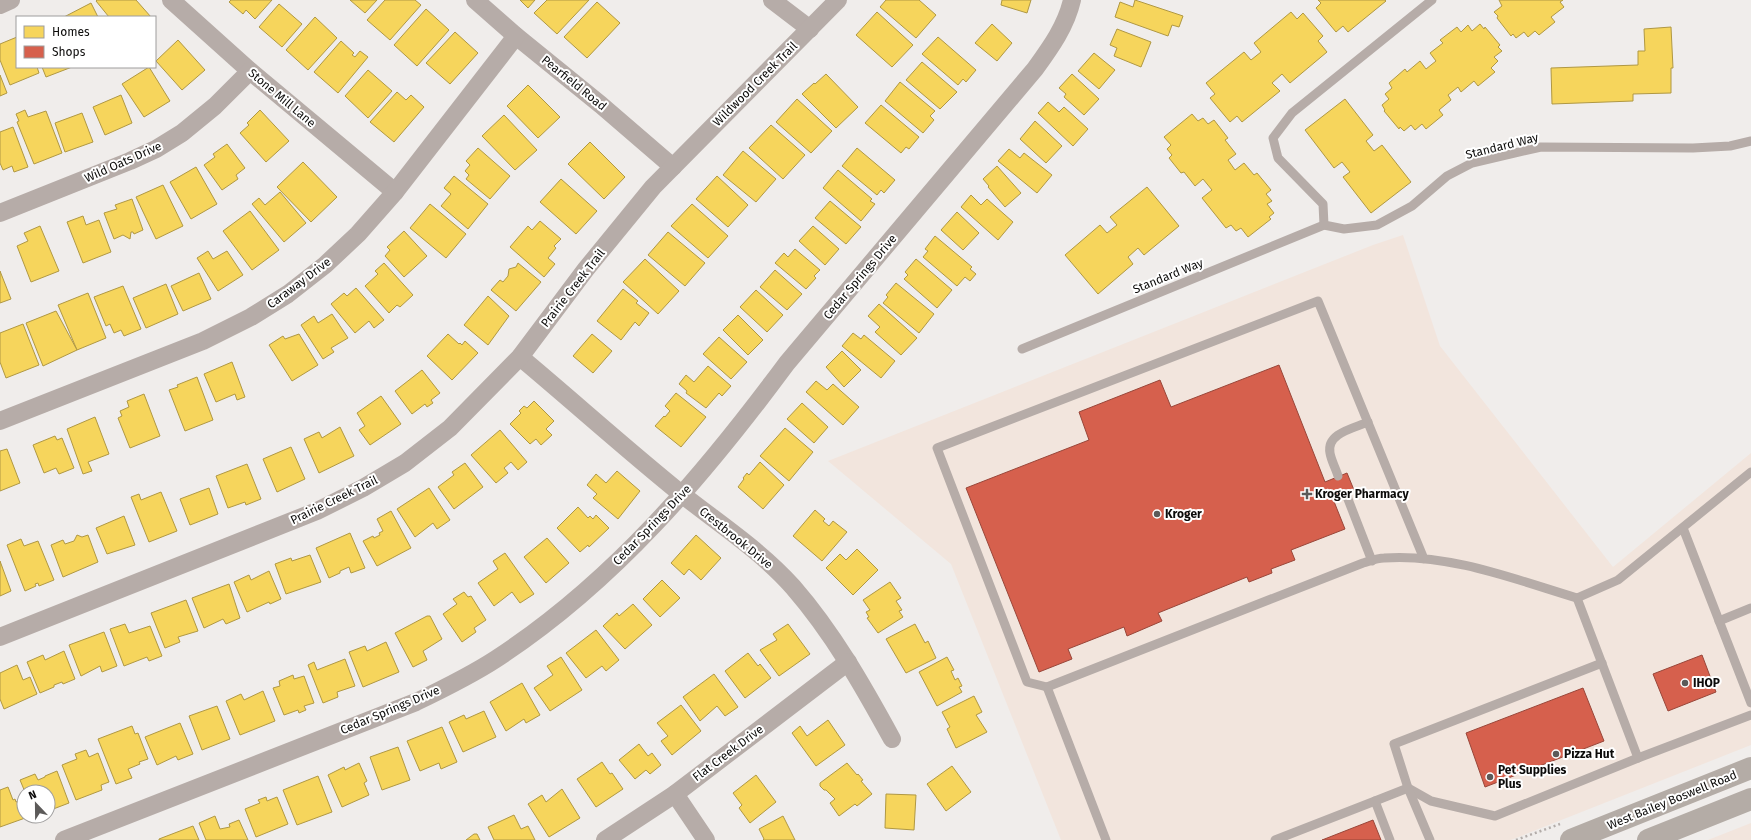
<svg xmlns="http://www.w3.org/2000/svg" width="1751" height="840" font-family="'Fira Sans',sans-serif">
<style>
.commercial{fill:#f2e5dd}
.homes{fill:#f6d55c;stroke:#b09843}
.shops{fill:#d6604d;stroke:#994639}
.lines{fill:none;stroke-linecap:round;stroke-linejoin:round}
.path{stroke:#b2aca9;stroke-width:2.5;stroke-dasharray:2 3;stroke-linecap:butt}
.service{stroke:#b6aca8;stroke-width:9}
.minor{stroke:#b6aca8;stroke-width:18}
.secondary{stroke:#b4aca6;stroke-width:22}
.poi-dot{fill:#5c5a59;stroke:#fff;stroke-width:1.5}
.labels{text-anchor:middle;dominant-baseline:central;stroke-width:4;stroke-linejoin:round;paint-order:stroke}
.street-label{font-size:12px;fill:#0c0b0a;stroke:#fff}
.poi-label{font-size:12px;font-weight:bold;fill:#0c0b0a;stroke:#fff;text-anchor:start}
</style>
<rect width="100%" height="100%" fill="#f0edeb"/>
<g class="commercial">
<polygon points="1403,235 1440,346 1613,567 1751,453 1751,745 1511,840 1061,840 951,564 828,461 1373,245"/>
<polygon points="1751,823 1751,840 1708,840"/>
</g>
<g class="homes">
<polygon points="97,0 136,0 151,17 109,17 96,1"/>
<polygon points="231,0 272,0 255,19 246,10 243,14 229,2"/>
<polygon points="350,0 377,0 365,13"/>
<polygon points="385,0 415,0 421,5 390,40 367,20"/>
<polygon points="520,0 535,0 528,8"/>
<polygon points="547,0 589,0 557,34 534,13"/>
<polygon points="886,0 919,0 936,15 916,38 880,7"/>
<polygon points="1002,0 1031,0 1027,13 1001,5"/>
<polygon points="1135,0 1183,16 1179,27 1172,25 1168,36 1115,17 1120,2 1133,7"/>
<polygon points="1318,0 1385,0 1386,1 1348,32 1343,26 1336,32 1316,8 1321,3"/>
<polygon points="1499,0 1563,0 1560,2 1564,7 1551,17 1555,22 1539,35 1535,31 1528,37 1524,32 1516,38 1513,34 1511,36 1497,18 1498,16 1494,12 1502,6"/>
<polygon points="597,2 620,23 587,58 564,37"/>
<polygon points="91,3 98,17 64,17"/>
<polygon points="279,4 302,24 282,47 259,27"/>
<polygon points="426,9 449,30 417,66 394,45"/>
<polygon points="877,12 913,45 892,67 856,35"/>
<polygon points="1291,12 1297,19 1303,13 1323,36 1318,41 1327,52 1290,83 1282,74 1272,83 1280,91 1242,122 1237,116 1230,122 1210,98 1215,94 1206,83 1244,52 1251,60 1261,52 1254,43"/>
<polygon points="315,17 337,38 308,70 286,50"/>
<polygon points="992,24 1012,43 997,61 975,43"/>
<polygon points="1480,24 1484,29 1485,27 1500,45 1498,47 1502,51 1494,57 1498,61 1491,68 1495,72 1478,86 1474,81 1461,92 1458,87 1448,95 1451,100 1439,110 1443,115 1426,129 1422,124 1415,130 1411,125 1404,131 1400,127 1399,129 1384,111 1385,110 1382,105 1389,99 1385,94 1392,88 1389,83 1405,69 1407,72 1420,61 1426,69 1436,61 1430,53 1443,43 1440,40 1457,27 1461,32 1468,25 1472,31"/>
<polygon points="1671,27 1673,68 1671,68 1671,93 1633,94 1633,101 1552,104 1551,68 1638,65 1638,51 1645,51 1644,29"/>
<polygon points="1117,29 1151,42 1141,67 1114,56 1117,48 1110,45"/>
<polygon points="455,32 478,53 450,84 426,63"/>
<polygon points="17,37 17,67 37,67 39,73 10,85 0,60 0,44"/>
<polygon points="938,37 976,70 966,82 963,79 958,85 922,54"/>
<polygon points="178,40 205,70 182,90 156,61"/>
<polygon points="341,41 354,53 352,55 355,57 360,51 368,57 338,93 314,72"/>
<polygon points="1094,53 1115,70 1099,89 1078,71"/>
<polygon points="922,62 957,92 940,109 906,80"/>
<polygon points="42,67 72,67 46,77"/>
<polygon points="149,67 170,101 144,117 122,84"/>
<polygon points="368,70 392,91 368,118 345,96"/>
<polygon points="826,74 858,107 836,128 802,94 814,83 815,84"/>
<polygon points="1072,74 1099,99 1084,115 1064,97 1066,94 1059,88"/>
<polygon points="0,75 7,93 0,96"/>
<polygon points="900,82 935,111 930,116 934,120 923,133 885,101"/>
<polygon points="528,85 560,117 538,138 507,106"/>
<polygon points="397,92 406,100 411,95 424,107 394,142 370,122"/>
<polygon points="121,95 132,123 105,135 93,107"/>
<polygon points="797,99 832,131 811,153 776,122"/>
<polygon points="1345,99 1373,135 1366,141 1374,151 1382,145 1411,182 1371,213 1343,177 1350,172 1342,162 1334,168 1305,130"/>
<polygon points="1048,102 1059,112 1064,107 1088,129 1073,146 1038,113"/>
<polygon points="881,105 919,137 909,149 906,147 901,153 865,123"/>
<polygon points="25,110 28,117 46,111 62,153 34,164 17,122 19,121 16,114"/>
<polygon points="260,110 289,141 266,162 240,133 249,125 247,123"/>
<polygon points="82,113 93,142 65,152 55,123"/>
<polygon points="1192,114 1198,121 1203,118 1208,124 1214,120 1228,138 1225,140 1236,154 1228,160 1235,170 1244,163 1254,175 1257,173 1271,190 1266,194 1272,201 1267,204 1274,213 1269,217 1271,219 1248,237 1241,228 1236,231 1231,225 1226,228 1202,198 1212,190 1203,179 1195,186 1184,172 1181,173 1169,158 1172,155 1167,149 1171,145 1164,137"/>
<polygon points="504,115 537,150 515,170 482,136"/>
<polygon points="1035,121 1062,146 1046,163 1020,139"/>
<polygon points="771,125 805,155 783,179 749,148"/>
<polygon points="13,127 28,167 14,172 12,166 3,170 0,163 0,132"/>
<polygon points="590,142 625,177 604,199 568,164"/>
<polygon points="227,144 245,168 236,175 238,179 222,190 204,165 215,157 213,154"/>
<polygon points="478,148 510,176 490,199 466,179 469,175 465,171 470,165 466,161"/>
<polygon points="857,148 895,180 884,193 881,190 877,195 842,166"/>
<polygon points="1009,149 1020,158 1024,153 1052,175 1037,193 998,161"/>
<polygon points="743,151 776,179 756,202 723,175"/>
<polygon points="303,162 337,197 311,222 277,187"/>
<polygon points="997,166 1021,193 1005,207 988,187 989,186 983,179"/>
<polygon points="196,167 217,204 191,219 170,182"/>
<polygon points="838,170 872,199 870,201 875,204 861,221 823,188"/>
<polygon points="454,176 488,204 468,229 441,206 451,194 444,188"/>
<polygon points="717,176 748,205 728,227 696,199"/>
<polygon points="561,179 597,211 576,234 540,202"/>
<polygon points="163,185 183,226 156,239 136,197"/>
<polygon points="1147,187 1179,226 1144,255 1138,248 1128,257 1133,264 1098,294 1065,255 1100,225 1107,233 1117,225 1110,217"/>
<polygon points="280,192 306,223 284,242 252,204 259,198 265,205"/>
<polygon points="971,195 981,205 987,199 1013,222 998,240 961,207"/>
<polygon points="132,199 143,230 134,234 133,232 131,232 130,239 123,235 114,239 104,213 117,209 115,205"/>
<polygon points="830,201 861,227 846,244 815,218"/>
<polygon points="430,204 466,234 446,258 410,228"/>
<polygon points="692,204 728,236 708,258 671,226"/>
<polygon points="250,211 279,250 252,270 223,231"/>
<polygon points="957,212 979,233 963,250 941,230"/>
<polygon points="83,216 86,225 99,220 111,252 83,263 67,222"/>
<polygon points="540,221 561,239 554,246 556,248 548,258 555,264 544,277 510,247 528,226 532,230"/>
<polygon points="40,226 59,271 31,282 17,246 28,241 24,233"/>
<polygon points="813,226 839,249 825,265 799,241"/>
<polygon points="404,231 427,256 404,277 385,256 390,250 387,247"/>
<polygon points="668,232 705,263 685,286 648,255"/>
<polygon points="935,236 972,267 970,269 976,274 970,281 965,277 957,286 923,257 928,251 925,249"/>
<polygon points="795,249 820,270 814,276 816,278 806,289 775,263 784,253 788,257"/>
<polygon points="208,251 213,259 227,251 243,275 218,291 197,258"/>
<polygon points="645,259 679,291 658,314 623,282"/>
<polygon points="916,259 952,290 937,308 904,279 908,275 905,272"/>
<polygon points="384,263 413,295 400,307 397,305 389,313 365,286 378,274 375,271"/>
<polygon points="518,263 541,282 516,311 491,290 500,280 503,282 508,276 509,269 516,267"/>
<polygon points="775,270 802,294 787,310 760,287"/>
<polygon points="0,271 11,299 0,303"/>
<polygon points="199,273 211,299 183,311 171,286"/>
<polygon points="896,283 934,314 919,333 883,303 888,297 886,295"/>
<polygon points="166,284 178,314 146,328 133,298"/>
<polygon points="123,286 141,329 124,336 121,330 114,333 110,324 106,326 94,297"/>
<polygon points="356,288 384,320 374,328 369,321 355,333 331,304 344,293 347,296"/>
<polygon points="623,289 638,301 636,303 649,313 639,326 635,322 621,340 597,321"/>
<polygon points="756,290 783,315 767,332 740,307"/>
<polygon points="88,293 106,338 77,350 58,305"/>
<polygon points="488,296 509,316 488,345 464,325"/>
<polygon points="879,304 917,338 901,355 875,332 880,327 868,316"/>
<polygon points="56,311 77,350 43,366 26,323"/>
<polygon points="332,314 348,338 331,348 334,352 323,359 301,325 314,316 318,323"/>
<polygon points="738,315 763,340 748,355 723,330"/>
<polygon points="23,324 39,365 6,378 0,362 0,333"/>
<polygon points="853,333 861,339 864,335 895,361 881,378 842,346"/>
<polygon points="299,334 318,365 292,381 269,345 283,336 285,339"/>
<polygon points="448,334 459,344 460,343 462,345 465,341 478,353 452,380 427,356"/>
<polygon points="592,334 612,351 593,373 573,356"/>
<polygon points="719,337 747,362 731,379 703,354"/>
<polygon points="842,351 861,370 844,387 826,367"/>
<polygon points="232,362 245,397 237,400 235,394 216,402 204,374"/>
<polygon points="708,366 731,386 722,396 719,393 706,408 686,393 687,391 679,384 686,375 694,382"/>
<polygon points="422,370 440,393 431,400 433,403 427,407 425,404 412,414 395,391"/>
<polygon points="197,377 213,420 185,431 169,390 178,387 177,385"/>
<polygon points="816,381 827,390 833,384 859,407 843,425 806,392"/>
<polygon points="676,393 706,417 681,447 655,426 664,416 665,417 670,411 665,406"/>
<polygon points="144,394 160,436 130,448 118,418 122,416 120,411 129,407 127,401"/>
<polygon points="381,396 401,424 370,445 359,430 365,426 357,413"/>
<polygon points="534,401 554,421 546,429 552,435 541,445 536,439 530,444 510,424 521,413 519,411 524,406 527,408"/>
<polygon points="802,403 828,427 814,443 787,419"/>
<polygon points="95,417 109,454 88,462 92,471 83,474 67,429"/>
<polygon points="340,427 354,456 319,473 304,439 319,432 322,438"/>
<polygon points="785,428 813,452 789,481 760,456"/>
<polygon points="500,430 527,462 518,470 511,462 504,468 508,473 496,483 471,455"/>
<polygon points="55,436 57,440 62,438 74,468 59,474 56,468 44,473 33,445"/>
<polygon points="291,447 305,479 277,492 263,459"/>
<polygon points="7,449 20,483 0,491 0,451"/>
<polygon points="760,462 784,485 763,509 738,487 744,479 743,478 747,473 749,475"/>
<polygon points="465,463 483,487 454,509 438,487 454,475 452,472"/>
<polygon points="247,464 261,499 246,505 245,502 228,508 216,476"/>
<polygon points="617,471 640,491 618,519 593,498 597,494 587,485 596,474 606,483"/>
<polygon points="209,488 218,514 190,525 180,499"/>
<polygon points="429,488 450,520 437,529 433,523 415,537 397,509"/>
<polygon points="161,492 177,531 149,542 131,497 139,494 141,500"/>
<polygon points="578,507 588,518 590,516 593,519 596,515 609,528 589,547 588,545 580,552 557,528"/>
<polygon points="815,510 825,519 823,521 829,526 833,521 847,532 822,561 793,536"/>
<polygon points="391,511 411,548 377,566 363,541 373,536 374,538 380,535 379,533 383,531 377,519"/>
<polygon points="124,516 135,545 107,554 96,528"/>
<polygon points="350,533 365,568 351,573 349,567 340,571 340,573 329,578 316,548"/>
<polygon points="77,535 82,537 88,535 98,562 63,577 51,545 63,540 65,544 74,541"/>
<polygon points="696,535 721,558 701,580 689,569 684,575 671,563"/>
<polygon points="547,538 569,563 546,583 524,557"/>
<polygon points="21,539 24,546 38,541 54,580 39,586 38,583 35,584 36,586 25,591 7,545"/>
<polygon points="857,549 878,570 853,595 826,568 840,554 846,560"/>
<polygon points="505,553 534,594 520,603 512,592 494,606 478,583 498,569 493,561"/>
<polygon points="310,555 321,582 286,594 275,564 291,558 292,561"/>
<polygon points="0,561 11,591 0,596"/>
<polygon points="269,571 281,599 270,604 269,602 247,612 234,582 249,575 251,580"/>
<polygon points="662,580 680,598 660,617 643,599"/>
<polygon points="890,582 901,598 896,601 902,610 899,611 903,617 878,633 867,618 869,617 866,612 870,610 863,600"/>
<polygon points="229,584 240,618 226,624 223,619 204,628 192,598"/>
<polygon points="464,592 468,597 471,596 486,620 474,628 476,632 462,642 443,614 457,604 453,599"/>
<polygon points="186,600 198,631 178,637 180,642 165,648 151,613"/>
<polygon points="633,604 652,625 625,649 603,626 617,613 619,616"/>
<polygon points="427,616 430,616 442,639 423,651 427,660 413,667 395,633"/>
<polygon points="125,624 129,633 150,626 162,656 149,661 147,657 124,666 110,629"/>
<polygon points="788,624 810,654 779,676 760,650 777,640 773,634"/>
<polygon points="915,624 925,643 928,641 936,658 906,673 886,639"/>
<polygon points="596,630 619,660 606,671 602,666 586,678 566,653"/>
<polygon points="104,632 117,666 102,672 100,666 81,676 69,645"/>
<polygon points="386,642 399,672 363,687 349,652 365,646 367,651"/>
<polygon points="64,651 75,679 63,684 62,682 54,685 54,687 40,693 27,662 43,655 45,660"/>
<polygon points="748,653 758,666 760,664 771,678 745,698 725,671"/>
<polygon points="561,657 582,690 550,711 534,688 553,675 547,666"/>
<polygon points="947,657 954,670 951,671 955,680 958,678 962,686 959,687 962,692 937,706 919,672"/>
<polygon points="345,659 355,686 337,692 338,697 323,703 308,665 314,662 317,670"/>
<polygon points="17,665 23,680 30,677 37,694 4,709 0,699 0,673"/>
<polygon points="714,674 738,707 725,716 717,706 700,721 683,697"/>
<polygon points="293,675 294,679 304,676 314,703 304,706 306,710 299,713 298,710 284,715 273,688 280,686 279,681"/>
<polygon points="522,683 540,715 526,723 524,719 506,731 490,702"/>
<polygon points="263,691 275,721 240,735 226,701 241,694 244,700"/>
<polygon points="974,696 982,712 976,715 987,732 956,748 947,729 950,727 942,712"/>
<polygon points="681,705 701,731 672,755 661,741 668,736 657,723"/>
<polygon points="217,706 230,739 202,750 189,716"/>
<polygon points="484,711 496,737 463,752 449,722 464,715 466,719"/>
<polygon points="828,720 845,745 816,766 792,733 800,726 807,736"/>
<polygon points="180,723 193,754 178,760 176,756 157,765 145,737"/>
<polygon points="132,726 135,734 138,733 148,759 139,762 140,764 128,769 132,778 116,784 98,739"/>
<polygon points="442,727 457,762 441,769 439,763 420,771 407,741"/>
<polygon points="639,744 648,756 652,753 661,765 650,774 646,770 635,779 619,760"/>
<polygon points="398,747 410,780 382,790 370,757"/>
<polygon points="86,750 89,757 98,753 109,782 101,785 102,790 76,800 62,765 77,759 75,754"/>
<polygon points="602,762 610,774 612,773 623,789 596,807 577,779"/>
<polygon points="359,763 367,781 364,783 369,795 342,807 328,775 344,767 345,770"/>
<polygon points="847,763 857,775 858,774 863,780 861,781 872,794 857,806 855,804 839,816 830,803 835,799 826,790 824,790 820,786 820,783"/>
<polygon points="952,766 971,792 946,811 927,784"/>
<polygon points="57,771 69,803 48,811 48,792 25,792 20,780 35,774 38,780 45,777 45,776"/>
<polygon points="756,775 776,802 750,823 739,808 742,805 733,793"/>
<polygon points="318,776 332,812 297,825 283,790"/>
<polygon points="8,787 13,800 15,799 16,802 21,800 24,808 24,816 28,817 0,827 0,790"/>
<polygon points="562,789 580,818 549,837 528,804 542,795 546,802"/>
<polygon points="886,794 916,795 914,830 885,828"/>
<polygon points="266,797 267,801 277,797 288,824 256,837 245,809 260,803 258,800"/>
<polygon points="514,815 521,829 528,826 535,840 494,840 488,827"/>
<polygon points="215,816 220,829 230,827 229,824 239,820 248,840 206,840 199,823"/>
<polygon points="783,816 795,840 763,840 764,839 759,829"/>
<polygon points="193,826 199,840 159,840 159,839"/>
<polygon points="474,834 477,834 480,840 466,840"/>
</g>
<g class="shops">
<polygon points="1279,365 1325,482 1347,473 1354,490 1333,499 1345,529 1291,550 1295,560 1271,569 1272,573 1249,582 1247,577 1158,613 1162,621 1127,636 1124,627 1068,649 1072,659 1039,672 966,488 1089,440 1079,412 1160,380 1171,407"/>
<polygon points="1702,655 1716,692 1668,711 1653,674"/>
<polygon points="1583,688 1604,741 1485,787 1466,733"/>
<polygon points="1373,820 1381,840 1322,840"/>
</g>
<g class="lines">
<polyline class="path" points="1516,840 1560,824"/>
<g class="service">
<polyline points="1432,0 1292,113 1273,138 1278,158 1323,204 1324,225 1344,229 1377,225 1412,206 1447,176 1472,163 1541,147 1693,148 1730,146 1751,141"/>
<polyline points="1022,349 1324,225"/>
<path d="M 1338,476 C 1336,469 1331,460 1330,453 C 1326,433 1355,428 1368,422"/>
<polyline points="1346,494 1372,561"/>
<polyline points="1683,528 1751,703"/>
<path d="M 1424,559 L 1318,301 L 937,448 L 1027,682 L 1047,687 L 1363,563 C 1370,561 1377,558 1384,558 C 1448,553 1517,580 1577,598 L 1618,580 L 1751,472"/>
<polyline points="1719,621 1751,608"/>
<polyline points="1047,687 1106,840"/>
<polyline points="1638,758 1751,715"/>
<polyline points="1275,840 1375,801"/>
<polyline points="1390,840 1375,801 1408,788 1431,801 1495,816 1638,758 1577,598"/>
<polyline points="1430,840 1408,788 1394,744 1602,663"/>
</g>
<g class="minor">
<polyline points="171,0 250,71 395,192"/>
<polyline points="475,0 516,36 601,105 673,167"/>
<polyline points="772,0 810,29"/>
<polyline points="0,5 11,0"/>
<polyline points="0,213 130,161 156,149 182,133 215,106 250,71"/>
<path d="M 520,357 C 575,403 628,451 684,496 C 721,525 762,552 793,587 C 833,633 863,686 892,739"/>
<polyline points="0,421 203,341 251,317 288,294 325,265 358,234 395,192 516,36"/>
<polyline points="0,637 317,511 363,488 405,463 450,428 520,357 586,269 653,187 838,0"/>
<polyline points="675,794 706,840"/>
<path d="M 64,840 L 416,702 C 443,689 470,676 496,659 C 614,582 704,475 787,363 L 1035,69 C 1051,47 1066,26 1072,0"/>
<polyline points="605,840 675,794 848,662"/>
</g>
<g class="secondary">
<polyline points="1571,840 1751,768"/>
<polyline points="1648,840 1751,799"/>
</g>
</g>
<g class="poi-dot">
<path d="M1305 488h4v4h4v4h-4v4h-4v-4h-4v-4h4z"/>
<circle cx="1157" cy="514" r="4"/>
<circle cx="1685" cy="683" r="4"/>
<circle cx="1556" cy="754" r="4"/>
<circle cx="1490" cy="777" r="4"/>
</g>
<g class="labels">
<g class="street-label">
<text transform="translate(574 83) rotate(39)">Pearfield Road</text>
<text transform="translate(755 84) rotate(-45)">Wildwood Creek Trail</text>
<text transform="translate(282 98) rotate(40)">Stone Mill Lane</text>
<text transform="translate(1502 146) rotate(-14)">Standard Way</text>
<text transform="translate(123 162) rotate(-24)">Wild Oats Drive</text>
<text transform="translate(1168 276) rotate(-22)">Standard Way</text>
<text transform="translate(860 277) rotate(-50)">Cedar Springs Drive</text>
<text transform="translate(299 283) rotate(-37)">Caraway Drive</text>
<text transform="translate(573 288) rotate(-52)">Prairie Creek Trail</text>
<text transform="translate(334 500) rotate(-26)">Prairie Creek Trail</text>
<text transform="translate(652 525) rotate(-46)">Cedar Springs Drive</text>
<text transform="translate(736 538) rotate(39)">Crestbrook Drive</text>
<text transform="translate(390 710) rotate(-23)">Cedar Springs Drive</text>
<text transform="translate(728 753) rotate(-37)">Flat Creek Drive</text>
<text transform="translate(1672 800) rotate(-22)">West Bailey Boswell Road</text>
</g>
<g class="poi-label">
<text x="1315" y="494">Kroger Pharmacy</text>
<text x="1165" y="514">Kroger</text>
<text x="1693" y="683">IHOP</text>
<text x="1564" y="754">Pizza Hut</text>
<text x="1498" y="770">Pet Supplies<tspan x="1498" dy="14">Plus</tspan></text>
</g>
</g>
<rect x="16" y="16" width="140" height="52" fill="#ffffff" stroke="#9e9d9d"/>
<rect x="24" y="26" width="20" height="12" fill="#f6d55c" stroke="#9e9d9d"/>
<text x="52" y="36" font-size="12" fill="#0c0b0a">Homes</text>
<rect x="24" y="46" width="20" height="12" fill="#d6604d" stroke="#9e9d9d"/>
<text x="52" y="56" font-size="12" fill="#0c0b0a">Shops</text>
<g transform="translate(36 804) rotate(338)"><circle r="19" fill="#ffffff" stroke="#9e9d9d"/>
<path d="M0-3L7 15L0 10L-7 15Z" fill="#5c5a59"/>
<text y="-6" font-size="11" font-weight="bold" text-anchor="middle" fill="#0c0b0a">N</text>
</g>
</svg>
